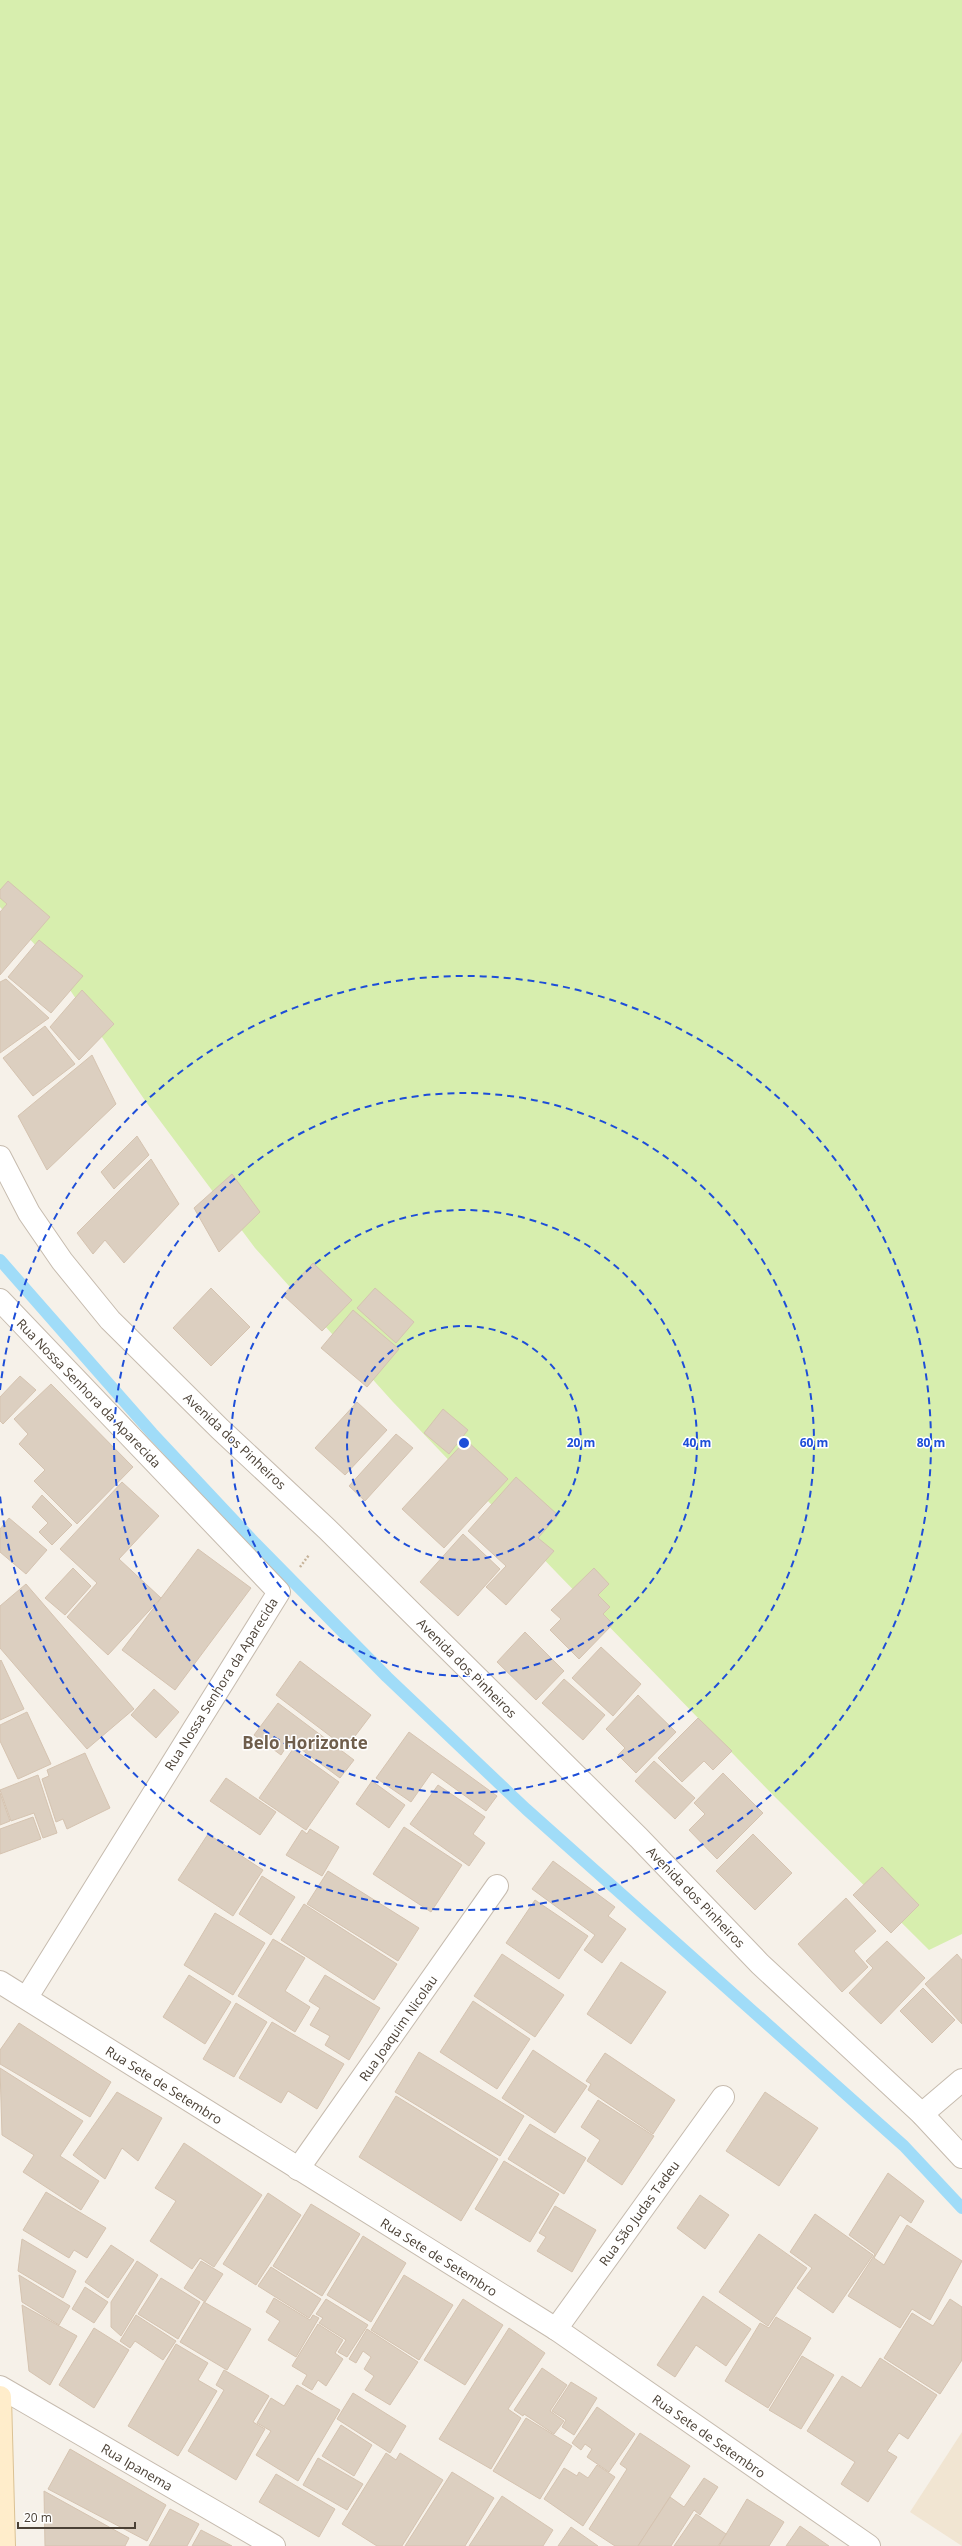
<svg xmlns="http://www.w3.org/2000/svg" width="962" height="2546" font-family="'Open Sans',sans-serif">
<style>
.education{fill:#f1e5d2}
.green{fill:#d7eeae}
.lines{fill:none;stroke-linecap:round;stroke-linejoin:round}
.stream{stroke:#a0dcf8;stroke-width:12}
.building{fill:#dccfc0;stroke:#d5c3b0}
.street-casing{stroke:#c6bbae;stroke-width:24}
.secondary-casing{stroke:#dbc294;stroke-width:24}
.path{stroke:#c6b39a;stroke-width:2.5;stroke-dasharray:2 2;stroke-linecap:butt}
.street{stroke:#fff;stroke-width:22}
.secondary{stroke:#ffedcb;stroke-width:22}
.ring{fill:none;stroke:#1d4ed8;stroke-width:2;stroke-dasharray:7 5}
.labels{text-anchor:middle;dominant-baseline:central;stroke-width:3;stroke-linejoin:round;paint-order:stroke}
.street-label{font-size:13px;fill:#4b4136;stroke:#fff}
.district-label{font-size:17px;font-weight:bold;fill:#6f5e4c;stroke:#fff}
.centre{fill:#1d4ed8;stroke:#fff;stroke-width:2}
.ring-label{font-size:12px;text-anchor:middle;font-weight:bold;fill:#1d4ed8;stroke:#fff;stroke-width:3;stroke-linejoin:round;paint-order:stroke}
</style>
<rect width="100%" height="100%" fill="#f6f1e9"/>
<polygon class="education" points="962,2432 962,2546 910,2512"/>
<polygon class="green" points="0,0 962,0 962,1934 929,1950 773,1795 557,1573 393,1402 255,1248 146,1102 51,962 0,907"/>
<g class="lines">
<polyline class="stream" points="0,1260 152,1433 255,1543 387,1677 526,1809 904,2146 962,2208"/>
</g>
<g class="building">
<polygon points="8,881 50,917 0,975 0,912 7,904 0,898 0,890"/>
<polygon points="39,940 83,976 51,1013 8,977"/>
<polygon points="6,979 49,1018 0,1053 0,982"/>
<polygon points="82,990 114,1024 79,1060 50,1027"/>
<polygon points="45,1026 75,1064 33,1096 3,1058"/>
<polygon points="92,1055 116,1104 47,1170 18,1116"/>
<polygon points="137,1136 149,1155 114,1189 101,1172"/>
<polygon points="151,1159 179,1204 124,1263 105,1240 93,1254 77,1233"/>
<polygon points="232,1174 260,1212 219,1252 194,1208"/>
<polygon points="313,1263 352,1300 322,1331 283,1295"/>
<polygon points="211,1288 250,1327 211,1366 173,1328"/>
<polygon points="375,1288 414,1322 396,1343 357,1308"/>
<polygon points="353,1310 399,1349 367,1387 321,1348"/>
<polygon points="20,1376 36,1390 3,1424 0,1421 0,1397"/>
<polygon points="51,1384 133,1467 77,1524 34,1481 45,1470 19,1444 28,1434 14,1419"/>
<polygon points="357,1402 387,1430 345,1475 315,1448"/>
<polygon points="443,1409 468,1430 449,1454 424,1433"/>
<polygon points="396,1434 413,1448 365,1501 349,1486"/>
<polygon points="466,1440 508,1479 444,1548 402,1509"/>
<polygon points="516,1477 558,1515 538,1538 554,1551 506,1605 486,1587 506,1566 468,1531"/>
<polygon points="122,1482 159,1516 119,1559 161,1598 108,1655 67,1617 97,1583 60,1549"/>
<polygon points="42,1495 72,1525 52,1545 39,1532 48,1523 32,1507"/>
<polygon points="9,1518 47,1550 26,1574 0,1552 0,1529"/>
<polygon points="463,1534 500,1569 458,1616 420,1582"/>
<polygon points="198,1549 251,1588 175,1690 122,1650"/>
<polygon points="73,1568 91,1586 65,1615 45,1598"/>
<polygon points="594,1568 609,1584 598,1595 610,1607 603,1614 613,1624 579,1659 550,1630 561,1619 551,1610"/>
<polygon points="26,1584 134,1709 87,1749 0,1648 0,1606"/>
<polygon points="525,1632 564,1671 536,1700 497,1662"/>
<polygon points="601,1647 641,1684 613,1716 572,1678"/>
<polygon points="1,1660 24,1709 0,1720 0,1661"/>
<polygon points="300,1661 371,1715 346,1748 276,1695"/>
<polygon points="564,1679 605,1715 583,1740 542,1703"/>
<polygon points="154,1689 179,1712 156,1738 131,1715"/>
<polygon points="638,1695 676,1732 636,1773 618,1755 625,1748 606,1729"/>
<polygon points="278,1703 354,1760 340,1778 290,1741 281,1755 254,1735"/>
<polygon points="27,1712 51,1764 18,1779 0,1741 0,1725"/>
<polygon points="698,1718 732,1751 713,1770 704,1761 682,1782 658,1758"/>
<polygon points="409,1732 497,1796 486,1811 432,1772 411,1802 376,1778"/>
<polygon points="293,1749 339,1782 306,1830 259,1798"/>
<polygon points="85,1753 110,1808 67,1829 63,1819 56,1822 42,1779 49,1776 47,1770"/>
<polygon points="654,1761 695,1798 675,1819 635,1781"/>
<polygon points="723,1773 763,1813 717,1859 689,1830 705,1814 694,1803"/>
<polygon points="38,1775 57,1833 43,1838 34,1813 11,1821 0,1790"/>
<polygon points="226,1778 276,1812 260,1835 210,1801"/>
<polygon points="372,1781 405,1805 389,1828 356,1804"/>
<polygon points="438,1785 485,1817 473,1834 485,1843 469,1866 410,1824"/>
<polygon points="0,1793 10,1821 0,1825"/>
<polygon points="33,1817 41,1839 0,1854 0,1829"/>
<polygon points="404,1827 462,1865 431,1912 373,1874"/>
<polygon points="310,1829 339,1847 322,1876 286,1855 302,1830 307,1834"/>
<polygon points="208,1834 263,1870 233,1916 178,1880"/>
<polygon points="753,1834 792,1873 755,1910 716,1871"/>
<polygon points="553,1861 615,1907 608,1916 626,1929 602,1963 584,1950 595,1935 532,1889"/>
<polygon points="882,1867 919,1905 891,1933 853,1895"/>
<polygon points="328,1871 419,1928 398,1961 307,1904"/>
<polygon points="262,1876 295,1897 271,1935 239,1914"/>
<polygon points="846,1898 876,1931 854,1951 868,1967 842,1992 798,1944"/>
<polygon points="535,1900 588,1936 559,1979 506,1943"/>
<polygon points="304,1904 397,1964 374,2000 281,1940"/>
<polygon points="215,1913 265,1943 233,1995 184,1965"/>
<polygon points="273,1939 305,1958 285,1991 310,2007 295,2032 238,1996"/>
<polygon points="887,1941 925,1978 881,2024 849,1993 873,1968 866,1961"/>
<polygon points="502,1954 564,1995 535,2037 474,1996"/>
<polygon points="957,1954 962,1960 962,2024 925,1984"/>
<polygon points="621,1962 666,1992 631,2044 587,2014"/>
<polygon points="189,1975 231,2002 205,2044 163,2017"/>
<polygon points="325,1975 380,2008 349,2060 325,2045 330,2036 310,2025 320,2008 309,2001"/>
<polygon points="923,1988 955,2020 932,2043 900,2011"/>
<polygon points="473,2001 530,2039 497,2089 440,2052"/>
<polygon points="236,2003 267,2022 234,2077 203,2059"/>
<polygon points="272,2022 344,2064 317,2109 288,2091 281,2103 239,2078"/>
<polygon points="19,2023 111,2082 90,2117 0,2064 0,2050"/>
<polygon points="533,2050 587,2086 555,2133 502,2098"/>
<polygon points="419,2052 524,2116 500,2156 395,2092"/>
<polygon points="605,2053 675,2100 653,2134 588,2090 591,2084 586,2081"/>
<polygon points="0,2068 83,2121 60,2156 99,2181 81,2210 23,2172 34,2155 2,2135"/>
<polygon points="117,2092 162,2118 138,2161 122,2148 105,2179 73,2155"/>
<polygon points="765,2092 818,2128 779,2186 726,2151"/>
<polygon points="396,2096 498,2159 461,2221 359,2157"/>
<polygon points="598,2100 654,2136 622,2185 587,2161 600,2140 581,2127"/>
<polygon points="530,2124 586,2158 564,2194 508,2159"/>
<polygon points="184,2143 262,2195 214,2267 200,2258 192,2269 150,2241 176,2201 155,2188"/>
<polygon points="504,2161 559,2194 530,2242 475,2209"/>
<polygon points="888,2173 924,2201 911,2223 900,2215 874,2258 884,2265 907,2225 962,2261 930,2320 912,2309 900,2328 848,2296 875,2254 849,2235"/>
<polygon points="46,2192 106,2228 87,2258 74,2250 69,2258 23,2230"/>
<polygon points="268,2193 301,2215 256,2285 223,2264"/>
<polygon points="700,2195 729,2215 705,2249 677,2228"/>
<polygon points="311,2204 360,2234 322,2296 273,2266"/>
<polygon points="555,2206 596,2230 572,2272 537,2251 546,2237 539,2233"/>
<polygon points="815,2214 873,2255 833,2313 797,2288 812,2268 790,2252"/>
<polygon points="759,2234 807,2268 768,2326 719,2292"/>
<polygon points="363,2236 406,2263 371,2322 327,2295"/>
<polygon points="22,2239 76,2271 63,2298 18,2271"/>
<polygon points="111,2245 134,2260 108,2298 85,2282"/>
<polygon points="137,2261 158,2275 121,2336 111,2327 111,2302"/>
<polygon points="201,2261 223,2274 205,2302 184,2288"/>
<polygon points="271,2267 321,2299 309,2318 258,2286"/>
<polygon points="19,2275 70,2306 59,2325 22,2302"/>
<polygon points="404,2275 453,2305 419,2360 371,2330"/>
<polygon points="161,2278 200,2302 178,2339 138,2314"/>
<polygon points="85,2287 108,2302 94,2323 72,2309"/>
<polygon points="703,2296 751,2329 726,2366 696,2345 675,2377 657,2365"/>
<polygon points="274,2298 310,2320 313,2315 319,2318 296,2357 268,2340 280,2321 266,2312"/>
<polygon points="326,2299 368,2325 347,2357 338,2352 346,2340 319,2323 323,2318 316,2314"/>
<polygon points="463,2299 503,2325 465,2385 424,2360"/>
<polygon points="950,2299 962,2307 962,2360 940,2394 884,2358 912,2313 933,2326"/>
<polygon points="204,2302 251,2329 227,2370 180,2342"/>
<polygon points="22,2305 77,2336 50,2385 29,2371"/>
<polygon points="136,2315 176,2341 163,2360 135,2341 130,2348 120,2341"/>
<polygon points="776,2317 811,2338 768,2408 725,2381 760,2323 769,2328"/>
<polygon points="318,2324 343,2340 335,2353 343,2359 326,2386 318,2380 312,2390 302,2384 307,2375 292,2366"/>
<polygon points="94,2328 129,2350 94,2408 59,2385"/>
<polygon points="509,2328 545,2353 508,2409 521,2418 491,2469 439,2439"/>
<polygon points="367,2329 418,2362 390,2405 365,2390 374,2376 364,2369 371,2357 363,2351 356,2363 349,2359"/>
<polygon points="176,2344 208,2363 198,2380 217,2391 178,2456 128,2426"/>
<polygon points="802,2356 834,2375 801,2429 769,2410"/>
<polygon points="880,2358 937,2395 908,2439 899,2433 887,2451 897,2457 868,2502 841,2484 855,2462 807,2431 842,2376 861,2388"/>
<polygon points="542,2368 567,2385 550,2411 564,2421 554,2434 524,2414 523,2416 514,2410"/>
<polygon points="224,2370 269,2396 253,2422 265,2429 236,2480 188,2451 224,2390 216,2385"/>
<polygon points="571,2382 597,2398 574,2435 562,2427 566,2420 552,2411"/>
<polygon points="297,2385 340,2410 298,2481 256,2455 271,2431 257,2423 271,2398 284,2406"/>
<polygon points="353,2393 406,2426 390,2453 337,2419"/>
<polygon points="597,2407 635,2434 609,2472 587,2457 592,2449 585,2444 581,2450 572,2443"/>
<polygon points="526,2418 572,2446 540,2499 493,2471"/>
<polygon points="341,2425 372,2445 354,2476 322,2456"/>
<polygon points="640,2433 690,2466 638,2546 615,2546 589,2529 627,2469 620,2464"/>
<polygon points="70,2449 166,2505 147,2541 48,2489"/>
<polygon points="386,2453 396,2460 400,2453 443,2480 402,2546 377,2546 342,2524"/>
<polygon points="318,2458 363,2484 347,2510 303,2485"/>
<polygon points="597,2465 615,2477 583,2526 544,2499 564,2468 577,2476 579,2472 588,2478"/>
<polygon points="452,2472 494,2498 465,2546 405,2546"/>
<polygon points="276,2474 335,2509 319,2537 259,2502"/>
<polygon points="704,2478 718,2487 700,2515 694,2510 671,2546 638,2546 670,2497 684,2507"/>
<polygon points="44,2491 129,2538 125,2546 45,2546"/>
<polygon points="502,2496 553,2530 543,2546 469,2546"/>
<polygon points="747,2499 784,2522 769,2546 719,2546"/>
<polygon points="170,2509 199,2524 187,2546 149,2546"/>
<polygon points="696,2514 726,2534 718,2546 674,2546"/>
<polygon points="800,2526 829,2546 786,2546"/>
<polygon points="571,2527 598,2546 558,2546"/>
<polygon points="201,2530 232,2546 192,2546"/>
</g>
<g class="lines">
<g class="street-casing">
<g id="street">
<polyline points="0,1157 29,1213 62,1261 110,1320 220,1429 327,1529 639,1838 760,1964 922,2114 962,2157"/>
<polyline points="0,1300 279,1592 27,1997"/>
<polyline points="0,1982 556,2329 869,2546"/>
<polyline points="922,2114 962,2080"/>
<polyline points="298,2169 497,1886"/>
<polyline points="556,2329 723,2097"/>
<polyline points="0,2387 274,2546"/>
</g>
</g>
<g class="secondary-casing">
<polyline id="secondary" points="0,2397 4,2546"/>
</g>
<polyline class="path" points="300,1567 309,1555"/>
<use href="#street" class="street"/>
<use href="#secondary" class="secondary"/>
</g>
<g class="ring">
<circle cx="464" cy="1443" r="117"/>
<circle cx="464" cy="1443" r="233"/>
<circle cx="464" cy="1443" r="350"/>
<path d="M0 1390A467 467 0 1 1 0 1496"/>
</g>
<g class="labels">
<g class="street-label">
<text transform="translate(89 1393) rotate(46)">Rua Nossa Senhora da Aparecida</text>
<text transform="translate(235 1441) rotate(43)">Avenida dos Pinheiros</text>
<text transform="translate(467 1668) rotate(45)">Avenida dos Pinheiros</text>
<text transform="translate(221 1684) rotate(-58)">Rua Nossa Senhora da Aparecida</text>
<text transform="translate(696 1897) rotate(46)">Avenida dos Pinheiros</text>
<text transform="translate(398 2028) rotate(-55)">Rua Joaquim Nicolau</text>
<text transform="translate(164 2085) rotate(32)">Rua Sete de Setembro</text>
<text transform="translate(639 2213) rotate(-54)">Rua São Judas Tadeu</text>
<text transform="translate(439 2257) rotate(32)">Rua Sete de Setembro</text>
<text transform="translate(709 2436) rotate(35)">Rua Sete de Setembro</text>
<text transform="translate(137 2467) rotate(30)">Rua Ipanema</text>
</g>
<g class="district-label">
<text x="305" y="1742">Belo Horizonte</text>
</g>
</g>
<circle cx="464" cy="1443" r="6" class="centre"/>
<g class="ring-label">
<text x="581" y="1447">20 m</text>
<text x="697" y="1447">40 m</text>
<text x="814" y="1447">60 m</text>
<text x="931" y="1447">80 m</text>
</g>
<path d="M18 2522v6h117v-6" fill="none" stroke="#4b4136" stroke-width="2"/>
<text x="24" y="2522" font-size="12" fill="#4b4136" stroke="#ffffff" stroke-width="3" paint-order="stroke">20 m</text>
</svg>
